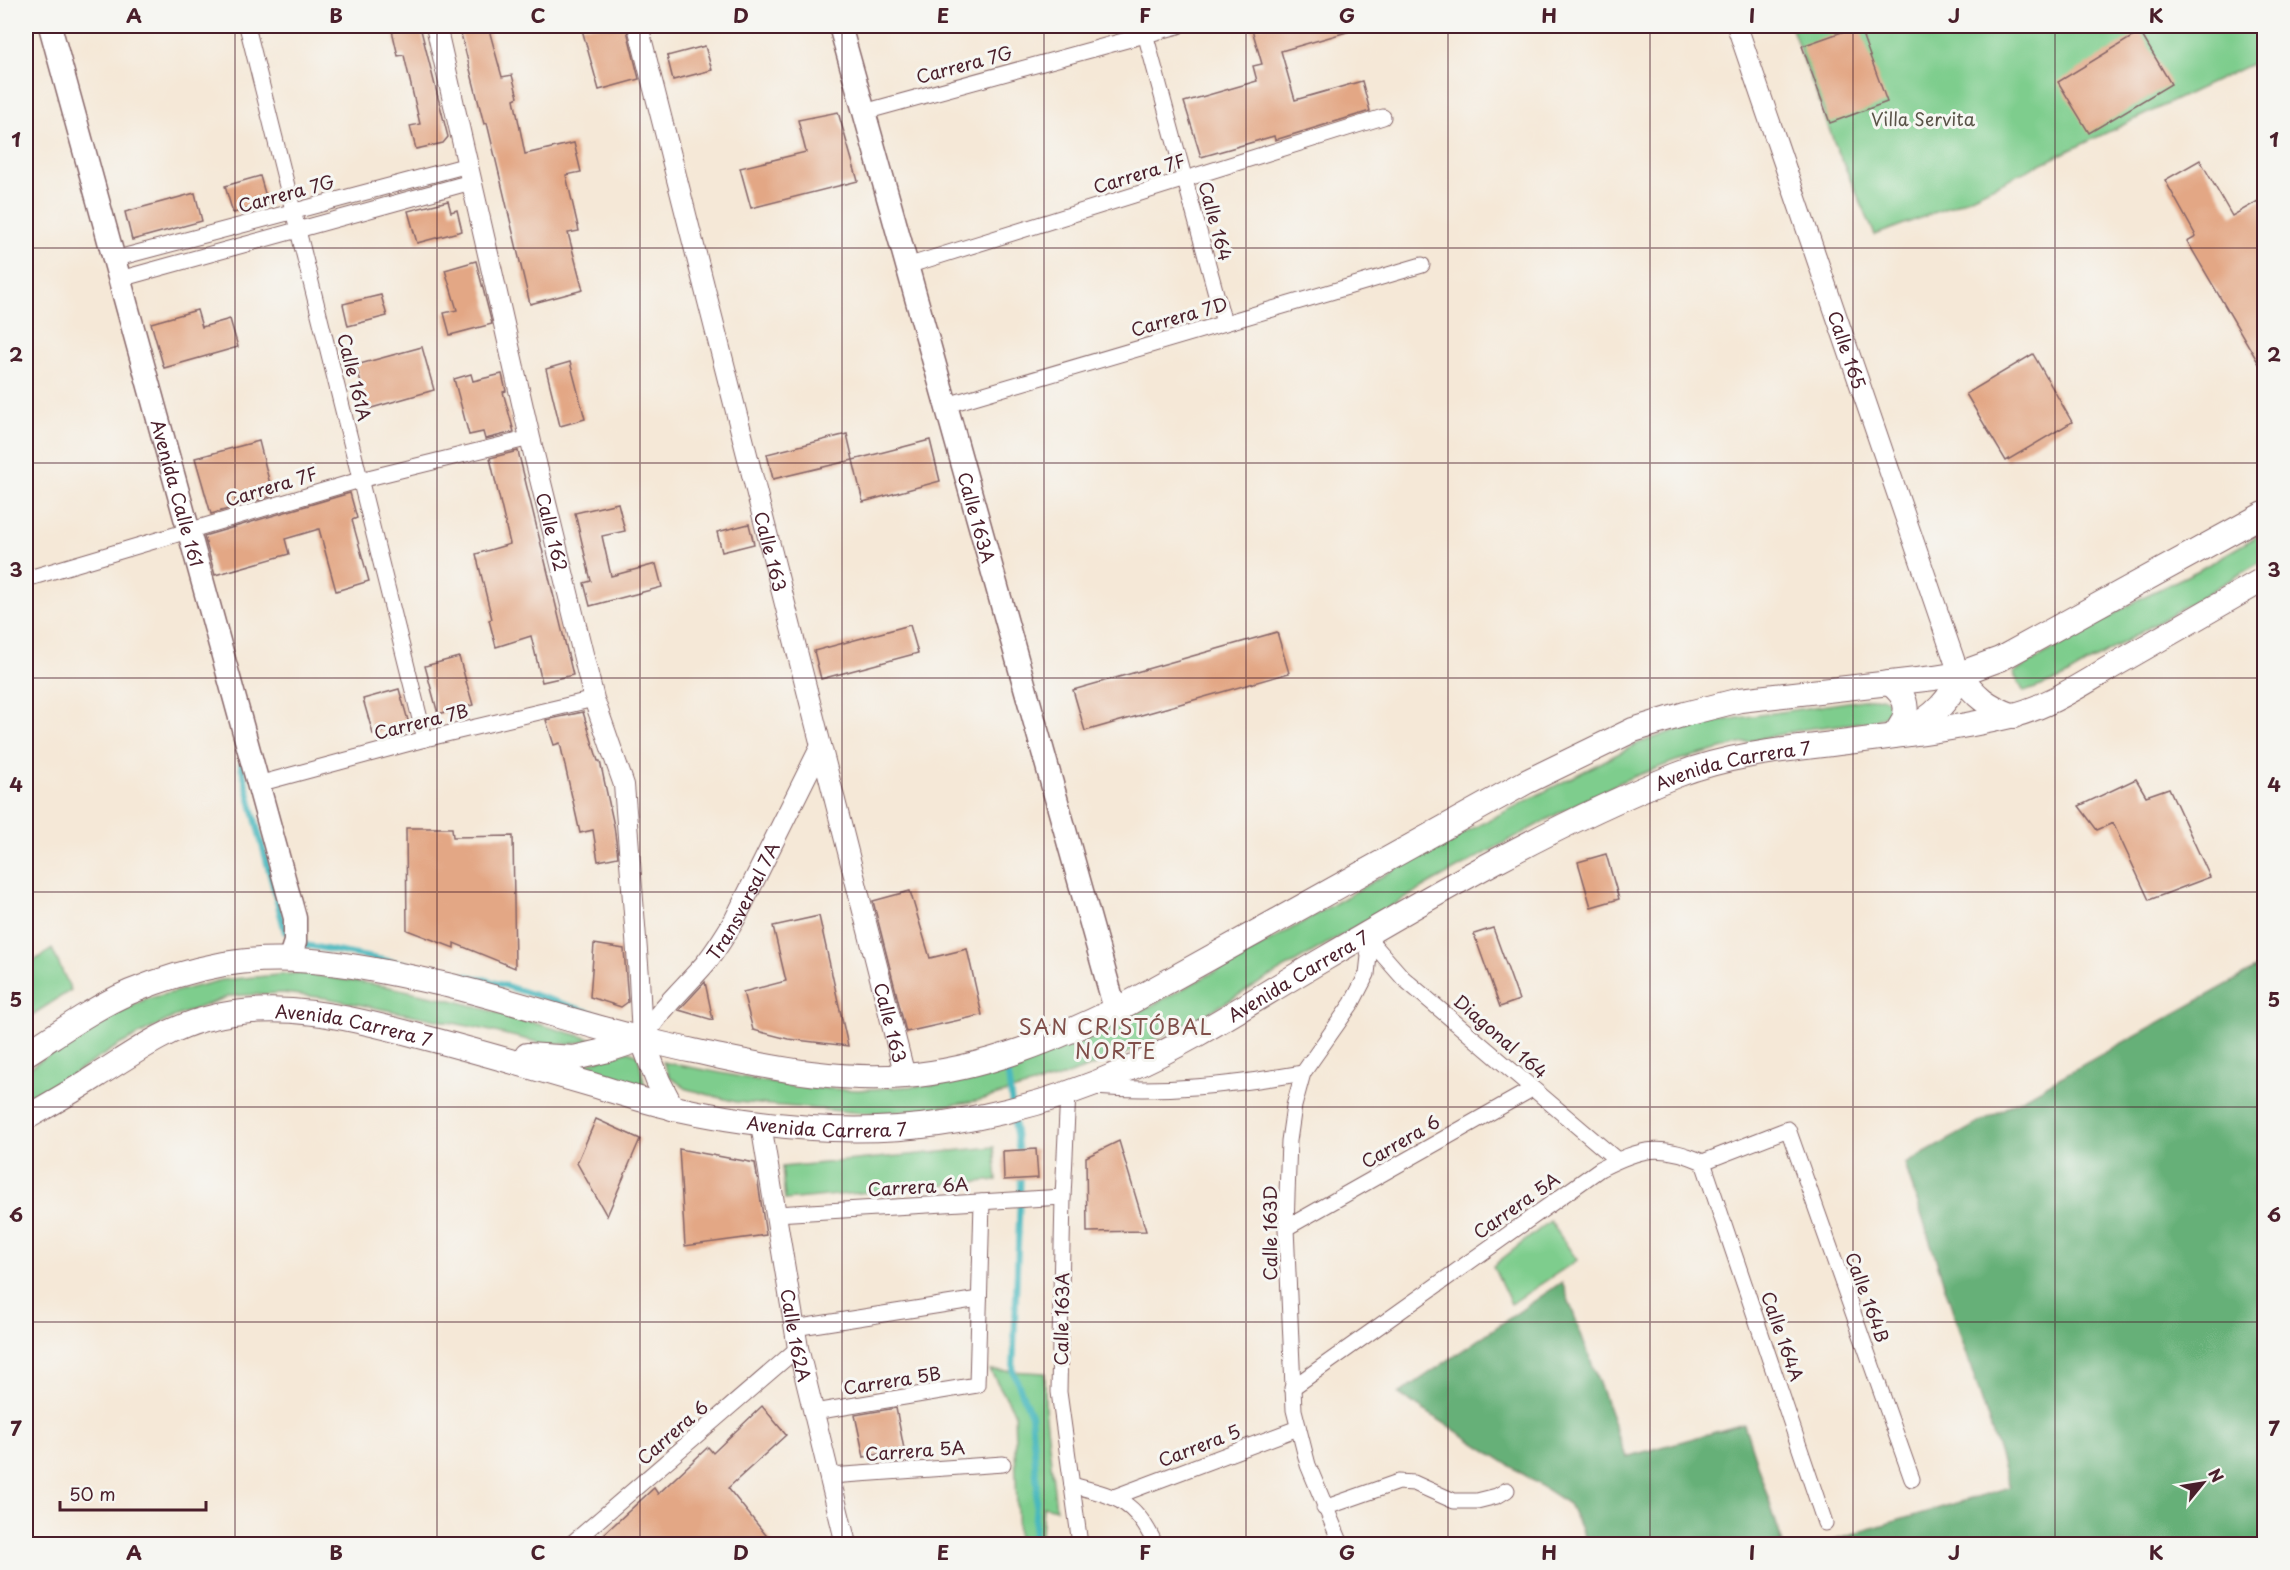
<svg xmlns="http://www.w3.org/2000/svg" width="2290" height="1570" font-family="'Playpen Sans',sans-serif">
<style>
.green{fill:#7ecd8d;stroke:#64765c;stroke-width:1.5}
.forest{fill:#66b078;stroke:#586852;stroke-width:1.5}
.lines{fill:none;stroke-linecap:round;stroke-linejoin:round}
.stream{stroke:#48b8be;stroke-width:6}
.building{fill:#e3a785}
.minor-casing{stroke:#866567;stroke-width:17}
.tertiary-casing{stroke:#866567;stroke-width:22}
.secondary-casing{stroke:#866567;stroke-width:25}
.primary-casing{stroke:#866567;stroke-width:26}
.minor{stroke:#fff;stroke-width:15}
.tertiary{stroke:#fff;stroke-width:20}
.secondary{stroke:#fff;stroke-width:22}
.primary{stroke:#fff;stroke-width:24}
.grid{fill:none;stroke:#4a1f2b;stroke-width:1.5;stroke-opacity:0.55}
.labels{text-anchor:middle;dominant-baseline:central;stroke-width:6;stroke-linejoin:round;paint-order:stroke}
.street-label{font-size:18px;fill:#4a1f2b;stroke:#f6f6f2}
.park-label{font-size:18px;fill:#5a5348;stroke:#f6f6f2}
.quarter-label{font-size:21px;letter-spacing:1.5px;fill:#804f4a;stroke:#f6f6f2}
.neatline{fill:none;stroke:#4a1f2b;stroke-width:2}
.grid-label{font-size:20px;text-anchor:middle;font-weight:bold;fill:#4a1f2b}
</style>
<rect width="100%" height="100%" fill="#f6f6f2"/>
<filter id="ink" filterUnits="userSpaceOnUse"><feTurbulence type="fractalNoise" baseFrequency=".0167" numOctaves="2"/><feDisplacementMap in="SourceGraphic" scale="12" xChannelSelector="R" yChannelSelector="G"/><feConvolveMatrix kernelMatrix="1 2 1 2 8 2 1 2 1" color-interpolation-filters="sRGB"/></filter>
<filter id="wash" filterUnits="userSpaceOnUse"><feTurbulence type="fractalNoise" baseFrequency=".008" numOctaves="4" result="noise"/><feDisplacementMap in="SourceGraphic" scale="24" xChannelSelector="R" yChannelSelector="G"/><feGaussianBlur stdDeviation="1.35" result="paint"/><feColorMatrix in="noise" values="0 0 0 0 0 0 0 0 0 0 0 0 0 0 0 0 0 1.4 0 .05"/><feComposite in="paint" operator="in"/></filter>
<g filter="url(#wash)">
<rect width="100%" height="100%" fill="#f5e8d7"/>
<g class="green">
<polygon points="1791,26 2264,26 2264,58 1952,206 1875,235 1834,142"/>
<polygon points="2264,532 2264,560 2061,679 2024,692 2013,673 2143,597 2199,570"/>
<polygon points="1882,697 1889,702 1889,714 1873,721 1805,729 1751,741 1676,761 1625,780 1559,813 1431,883 1206,1014 1125,1054 1062,1077 976,1101 911,1111 863,1113 736,1102 687,1089 670,1077 663,1062 794,1087 858,1090 932,1085 1013,1067 1080,1042 1147,1008 1244,956 1405,863 1639,743 1691,725"/>
<polygon points="52,949 71,990 26,1019 26,966"/>
<polygon points="299,973 385,986 456,1001 595,1040 568,1044 541,1043 478,1028 326,998 282,993 230,996 174,1017 119,1045 26,1104 26,1070 96,1024 146,999 222,980"/>
<polygon points="629,1051 638,1055 645,1087 581,1065"/>
<polygon points="994,1147 997,1180 785,1200 782,1167"/>
<polygon points="1550,1221 1577,1260 1511,1304 1493,1266"/>
<polygon points="990,1370 1045,1373 1045,1408 1056,1509 1043,1506 1040,1544 1018,1544 1014,1411"/>
</g>
<g class="forest">
<polygon points="2264,964 2264,1544 1819,1544 2010,1487 1905,1164"/>
<polygon points="1562,1282 1626,1457 1744,1424 1783,1544 1588,1544 1569,1504 1399,1394"/>
</g>
<g class="lines">
<g class="stream">
<polyline points="241,765 285,932"/>
<polyline points="300,944 487,980 605,1017"/>
<polyline points="1006,1061 1012,1105"/>
<polyline points="1013,1115 1020,1158"/>
<polyline points="1021,1171 1013,1371 1031,1415 1037,1486 1033,1544"/>
</g>
</g>
<g id="blocks">
<g class="building">
<polygon points="391,26 420,26 448,137 443,143 416,149 410,126 420,124 404,55 398,56"/>
<polygon points="475,26 488,26 502,77 512,75 518,97 514,99 525,154 574,143 581,172 566,175 579,231 568,233 583,290 530,304 487,123 484,124 460,30"/>
<polygon points="581,26 626,26 639,79 599,90"/>
<polygon points="1251,26 1354,26 1354,30 1281,51 1295,100 1362,81 1370,111 1275,140 1274,136 1201,157 1184,102 1257,81 1253,66 1262,64"/>
<polygon points="1859,26 1887,102 1830,123 1802,46"/>
<polygon points="2140,32 2171,84 2089,133 2058,82"/>
<polygon points="705,46 712,70 673,80 667,56"/>
<polygon points="838,112 858,181 751,208 740,168 806,152 798,120"/>
<polygon points="2200,160 2232,216 2265,197 2265,374 2187,241 2196,236 2165,180"/>
<polygon points="260,176 268,204 233,213 225,186"/>
<polygon points="195,193 202,221 132,240 125,212"/>
<polygon points="448,201 451,212 457,210 462,231 417,243 408,211"/>
<polygon points="476,261 492,324 450,335 444,313 457,310 445,270"/>
<polygon points="381,295 387,316 348,326 343,304"/>
<polygon points="197,310 202,327 230,319 238,347 164,368 151,323"/>
<polygon points="422,347 434,390 368,409 356,365"/>
<polygon points="2033,354 2072,422 2006,461 1966,394"/>
<polygon points="570,362 585,419 560,426 546,369"/>
<polygon points="471,374 473,381 502,374 506,391 503,392 514,432 485,439 483,432 469,435 454,379"/>
<polygon points="847,434 853,460 773,479 767,454"/>
<polygon points="930,440 940,481 863,502 853,460"/>
<polygon points="259,441 273,496 211,514 195,458"/>
<polygon points="518,451 573,675 542,682 531,636 496,647 489,620 492,619 476,554 510,544 490,458"/>
<polygon points="350,493 357,518 352,520 369,581 336,591 319,529 285,539 289,554 215,575 204,536"/>
<polygon points="618,503 625,531 602,536 611,576 656,564 662,587 590,606 584,583 591,581 575,513"/>
<polygon points="749,524 754,544 722,552 717,532"/>
<polygon points="910,625 918,653 821,679 814,651"/>
<polygon points="1277,632 1289,673 1085,731 1073,690"/>
<polygon points="459,657 473,705 438,714 425,666"/>
<polygon points="399,689 409,724 373,734 363,699"/>
<polygon points="583,712 598,761 600,761 614,826 618,857 598,861 593,830 580,833 560,743 554,745 546,720"/>
<polygon points="2136,779 2146,796 2169,788 2210,877 2149,900 2113,823 2097,830 2079,806"/>
<polygon points="406,828 452,828 453,837 513,836 515,968 454,943 454,948 407,930"/>
<polygon points="1606,854 1619,899 1591,907 1578,862"/>
<polygon points="910,891 930,958 967,949 982,1015 906,1032 873,901"/>
<polygon points="819,916 848,1046 788,1039 753,1030 743,992 786,981 773,926"/>
<polygon points="1493,928 1519,1000 1500,1007 1474,934"/>
<polygon points="594,944 624,949 628,1002 621,1007 590,997"/>
<polygon points="705,982 713,1020 679,1010"/>
<polygon points="596,1119 640,1139 607,1216 577,1163"/>
<polygon points="1119,1141 1146,1231 1087,1232 1086,1157"/>
<polygon points="679,1149 755,1163 766,1235 685,1246"/>
<polygon points="1036,1149 1038,1178 1004,1180 1003,1151"/>
<polygon points="762,1406 786,1435 728,1488 774,1545 612,1545 604,1534 654,1488 658,1494 708,1447 713,1453"/>
<polygon points="896,1408 904,1449 864,1457 855,1415"/>
</g>
</g>
</g>
<g filter="url(#ink)">
<use href="#blocks" fill-opacity="0" stroke="#866567" stroke-width="1.5"/>
<g class="lines">
<g class="minor-casing">
<g id="minor">
<polyline points="247,26 425,739"/>
<polyline points="1143,26 1224,323"/>
<polyline points="864,112 1178,26"/>
<polyline points="114,259 468,165"/>
<polyline points="907,266 1383,117"/>
<polyline points="120,279 471,182"/>
<polyline points="947,405 1422,265"/>
<polyline points="26,579 360,480 530,438"/>
<polyline points="258,784 425,739 594,699"/>
<polyline points="1367,937 1403,978 1617,1160"/>
<path d="M 1094,1087 C 1164,1093 1233,1085 1303,1073"/>
<polyline points="1068,1092 1063,1197 1059,1392 1080,1544"/>
<polyline points="1703,1162 1825,1523"/>
<polyline points="776,1214 1063,1197"/>
<polyline points="1286,1228 1532,1089"/>
<polyline points="794,1328 979,1299"/>
<path d="M 1292,1388 L 1600,1169 C 1641,1148 1660,1143 1703,1162 L 1788,1129 L 1912,1479"/>
<polyline points="814,1412 977,1385 982,1202"/>
<polyline points="830,1476 1003,1464"/>
<path d="M 1072,1485 C 1117,1497 1135,1500 1155,1544"/>
<polyline points="1114,1497 1298,1428"/>
<polyline points="1324,1508 1398,1482 1414,1483 1454,1501 1477,1501 1497,1496 1507,1490"/>
<polyline points="571,1544 798,1348"/>
<polyline points="1341,1544 1308,1465 1294,1410 1286,1228 1287,1195 1289,1141 1294,1106 1303,1073 1352,1003 1367,974 1369,956 1365,935"/>
</g>
</g>
<g class="tertiary-casing">
<g id="tertiary">
<path id="s1" d="M 436,26 L 530,438 L 594,699 L 624,785 L 639,977 L 642,1039"/>
<path id="s2" d="M 638,26 L 905,1076"/>
<path id="s3" d="M 1737,26 L 1959,674"/>
<path id="s4" d="M 642,1039 C 659,1010 682,990 704,965 C 716,951 726,934 735,919 L 821,746"/>
<path id="s5" d="M 761,1124 L 798,1348 L 846,1544"/>
</g>
</g>
<g class="secondary-casing">
<g id="secondary">
<path id="s6" d="M 50,26 L 295,918 L 295,942 L 289,960"/>
<path id="s7" d="M 840,26 L 1115,1009"/>
</g>
</g>
<g class="primary-casing">
<g id="primary">
<path d="M 1959,674 C 1976,697 1987,706 2014,716"/>
<path d="M 1889,683 C 1911,698 1910,717 1893,736"/>
<path d="M 1905,731 C 1930,719 1952,701 1959,674"/>
<polyline points="642,1039 658,1081 672,1108"/>
<path d="M 26,1054 C 59,1033 93,1008 130,992 C 159,980 192,970 224,964 C 297,951 376,969 447,985 C 513,1001 577,1023 642,1039 C 668,1046 695,1051 721,1057 C 782,1070 842,1081 905,1076 C 983,1070 1060,1038 1129,1003 L 1526,782 L 1633,730 L 1685,714 L 1740,700 L 1934,678 L 1959,674 L 2000,659 L 2264,514"/>
<polyline points="527,1055 574,1058 608,1050 642,1039"/>
<path id="s8" d="M 26,1118 C 50,1104 75,1090 98,1075 C 132,1054 166,1029 205,1019 C 276,999 349,1017 419,1036 C 477,1051 535,1068 593,1085 C 620,1093 647,1102 674,1108 C 760,1127 851,1136 938,1124 C 1001,1115 1066,1097 1124,1071 C 1194,1041 1258,997 1324,959 C 1438,892 1554,824 1677,775 C 1725,756 1779,750 1831,744 C 1890,737 1951,730 2010,716 C 2049,707 2083,683 2118,663 C 2167,635 2216,607 2264,579"/>
</g>
</g>
<use href="#minor" class="minor"/>
<use href="#tertiary" class="tertiary"/>
<use href="#secondary" class="secondary"/>
<use href="#primary" class="primary"/>
</g>
</g>
<path class="grid" d="M 235,26 L 235,1544M 437,26 L 437,1544M 640,26 L 640,1544M 842,26 L 842,1544M 1044,26 L 1044,1544M 1246,26 L 1246,1544M 1448,26 L 1448,1544M 1650,26 L 1650,1544M 1853,26 L 1853,1544M 2055,26 L 2055,1544M 26,248 L 2264,248M 26,463 L 2264,463M 26,678 L 2264,678M 26,892 L 2264,892M 26,1107 L 2264,1107M 26,1322 L 2264,1322"/>
<g class="labels">
<g class="street-label">
<text transform="translate(964 64) rotate(-15)">Carrera 7G</text>
<text transform="translate(1139 173) rotate(-17)">Carrera 7F</text>
<text transform="translate(286 193) rotate(-15)">Carrera 7G</text>
<text transform="translate(1216 221) rotate(75)">Calle 164</text>
<text transform="translate(1179 316) rotate(-16)">Carrera 7D</text>
<text stroke="none"><textPath href="#s3" startOffset="342">Calle 165</textPath></text>
<text transform="translate(355 377) rotate(76)">Calle 161A</text>
<text transform="translate(271 486) rotate(-17)">Carrera 7F</text>
<text stroke="none"><textPath href="#s6" startOffset="484">Avenida Calle 161</textPath></text>
<text stroke="none"><textPath href="#s7" startOffset="510">Calle 163A</textPath></text>
<text stroke="none"><textPath href="#s1" startOffset="519">Calle 162</textPath></text>
<text stroke="none"><textPath href="#s2" startOffset="542">Calle 163</textPath></text>
<text transform="translate(421 721) rotate(-14)">Carrera 7B</text>
<text stroke="none"><textPath href="#s8" startOffset="1832">Avenida Carrera 7</textPath></text>
<text stroke="none"><textPath href="#s4" startOffset="172">Transversal 7A</textPath></text>
<text stroke="none"><textPath href="#s8" startOffset="1346">Avenida Carrera 7</textPath></text>
<text stroke="none"><textPath href="#s2" startOffset="1028">Calle 163</textPath></text>
<text stroke="none"><textPath href="#s8" startOffset="356">Avenida Carrera 7</textPath></text>
<text transform="translate(1501 1036) rotate(41)">Diagonal 164</text>
<text stroke="none"><textPath href="#s8" startOffset="842">Avenida Carrera 7</textPath></text>
<text transform="translate(1400 1141) rotate(-30)">Carrera 6</text>
<text transform="translate(918 1186) rotate(-3)">Carrera 6A</text>
<text transform="translate(1516 1205) rotate(-35)">Carrera 5A</text>
<text transform="translate(1269 1233) rotate(-90)">Calle 163D</text>
<text transform="translate(1868 1297) rotate(70)">Calle 164B</text>
<text transform="translate(1061 1319) rotate(-89)">Calle 163A</text>
<text stroke="none"><textPath href="#s5" startOffset="214">Calle 162A</textPath></text>
<text transform="translate(1783 1336) rotate(71)">Calle 164A</text>
<text transform="translate(892 1380) rotate(-9)">Carrera 5B</text>
<text transform="translate(672 1432) rotate(-41)">Carrera 6</text>
<text transform="translate(1199 1445) rotate(-21)">Carrera 5</text>
<text transform="translate(915 1450) rotate(-4)">Carrera 5A</text>
</g>
<g class="park-label">
<text x="1923" y="118">Villa Servita</text>
</g>
<g class="quarter-label">
<text x="1116" y="1026">SAN CRISTÓBAL<tspan x="1116" dy="24">NORTE</tspan></text>
</g>
</g>
<rect width="2290" height="1570" fill="none" stroke="#f6f6f2" stroke-width="66"/>
<g transform="translate(2203 1483) rotate(60)" stroke="#f6f6f2" stroke-width="4.5" paint-order="stroke">
<path d="M0-4.5L10 22L0 15L-10 22Z" fill="#4a1f2b"/>
<text y="-9" font-size="16" font-weight="bold" text-anchor="middle" fill="#4a1f2b">N</text>
</g>
<path d="M60 1501v9h146v-9" fill="none" stroke="#4a1f2b" stroke-width="3"/>
<text x="69" y="1501" font-size="18" fill="#4a1f2b" stroke="#f6f6f2" stroke-width="4.5" paint-order="stroke">50 m</text>
<rect x="33" y="33" width="2224" height="1504" class="neatline"/>
<g class="grid-label">
<text x="134" y="23">A</text>
<text x="336" y="23">B</text>
<text x="538" y="23">C</text>
<text x="741" y="23">D</text>
<text x="943" y="23">E</text>
<text x="1145" y="23">F</text>
<text x="1347" y="23">G</text>
<text x="1549" y="23">H</text>
<text x="1752" y="23">I</text>
<text x="1954" y="23">J</text>
<text x="2156" y="23">K</text>
<text x="16" y="147">1</text>
<text x="2274" y="147">1</text>
<text x="16" y="362">2</text>
<text x="2274" y="362">2</text>
<text x="16" y="577">3</text>
<text x="2274" y="577">3</text>
<text x="16" y="792">4</text>
<text x="2274" y="792">4</text>
<text x="16" y="1007">5</text>
<text x="2274" y="1007">5</text>
<text x="16" y="1222">6</text>
<text x="2274" y="1222">6</text>
<text x="16" y="1436">7</text>
<text x="2274" y="1436">7</text>
<text x="134" y="1560">A</text>
<text x="336" y="1560">B</text>
<text x="538" y="1560">C</text>
<text x="741" y="1560">D</text>
<text x="943" y="1560">E</text>
<text x="1145" y="1560">F</text>
<text x="1347" y="1560">G</text>
<text x="1549" y="1560">H</text>
<text x="1752" y="1560">I</text>
<text x="1954" y="1560">J</text>
<text x="2156" y="1560">K</text>
</g>
</svg>
